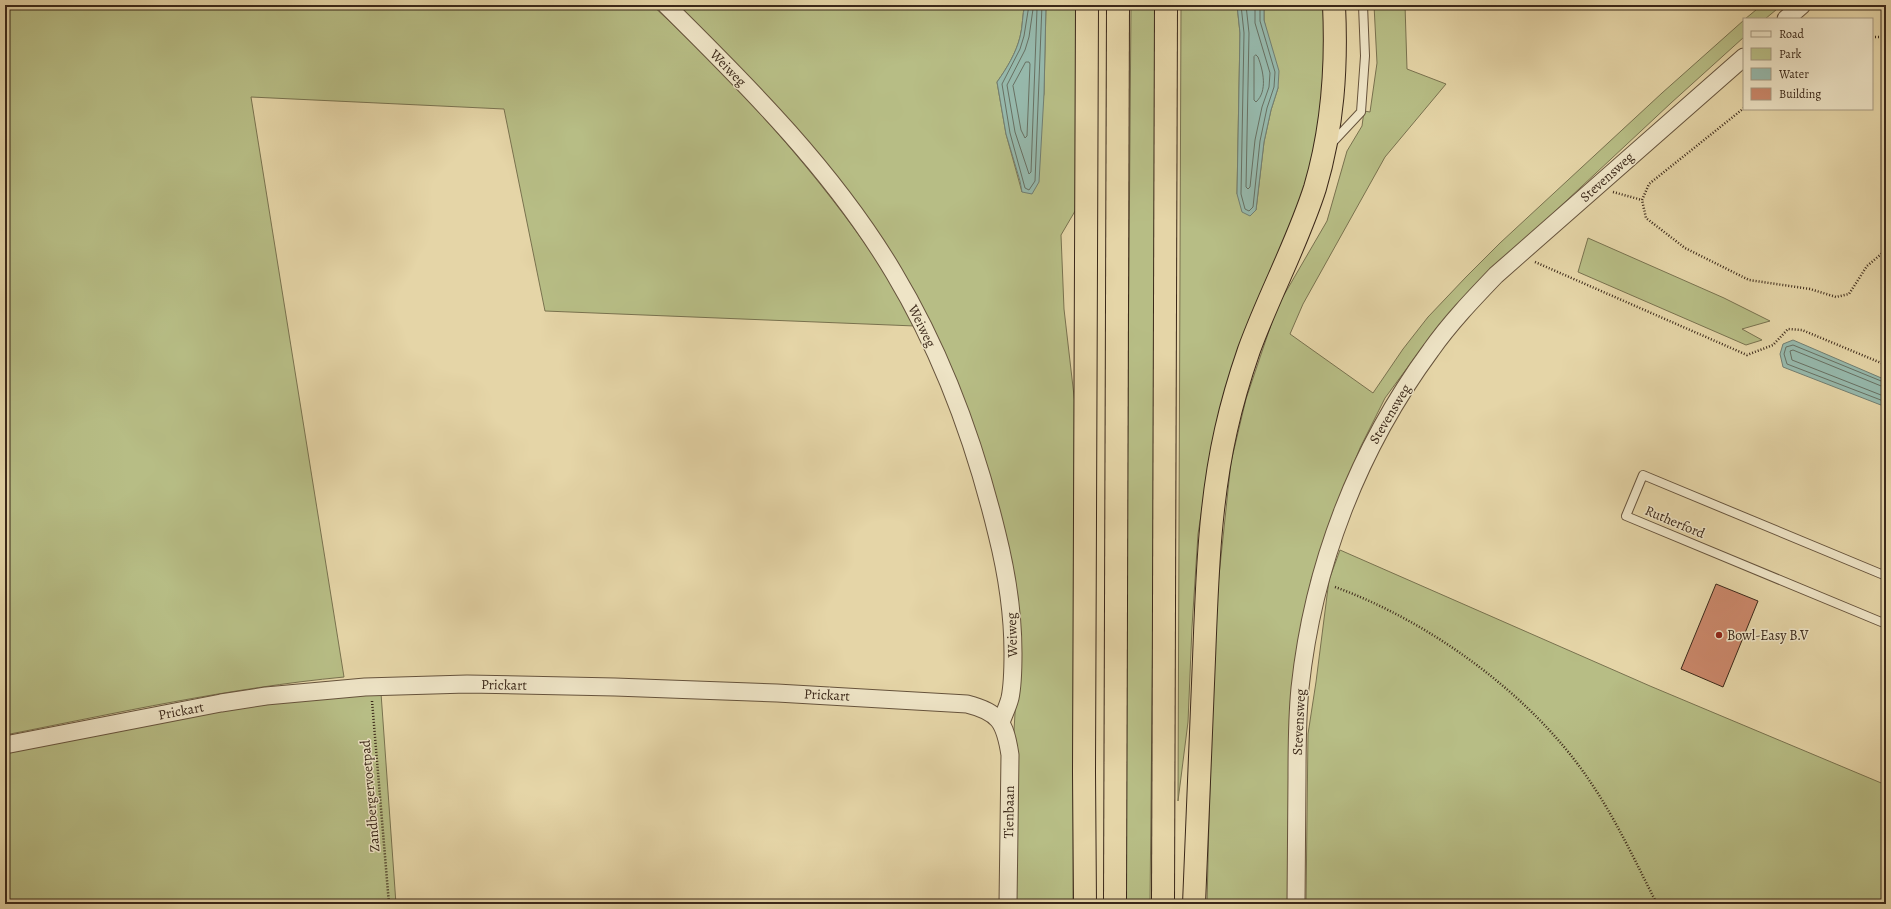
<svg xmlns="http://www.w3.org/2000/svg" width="1891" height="909" font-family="Alegreya,serif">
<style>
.green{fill:#b7bd85;stroke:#79724f}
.water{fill:#96b8ab;stroke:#727e71}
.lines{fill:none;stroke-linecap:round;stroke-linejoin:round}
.shore{stroke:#687062;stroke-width:1}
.building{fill:#ca876a;stroke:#3b2819}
.lane-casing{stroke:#66533c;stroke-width:10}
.street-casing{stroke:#66533c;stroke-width:19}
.highway-casing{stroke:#3b2819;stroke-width:24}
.path{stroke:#3b2819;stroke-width:2.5;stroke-dasharray:1 2;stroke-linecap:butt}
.lane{stroke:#eee4c6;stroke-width:8}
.street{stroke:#eee4c6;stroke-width:17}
.highway{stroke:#e5d5a7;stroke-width:22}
.poi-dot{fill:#8f2418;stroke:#eee4c6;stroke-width:1.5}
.labels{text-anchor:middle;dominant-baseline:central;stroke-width:3;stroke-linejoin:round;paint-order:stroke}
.street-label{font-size:14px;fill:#3b2819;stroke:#eee4c6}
.poi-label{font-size:14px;fill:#3b2819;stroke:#eee4c6;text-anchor:start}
</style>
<rect width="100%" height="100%" fill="#e5d5a7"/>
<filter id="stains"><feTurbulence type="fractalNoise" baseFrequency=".005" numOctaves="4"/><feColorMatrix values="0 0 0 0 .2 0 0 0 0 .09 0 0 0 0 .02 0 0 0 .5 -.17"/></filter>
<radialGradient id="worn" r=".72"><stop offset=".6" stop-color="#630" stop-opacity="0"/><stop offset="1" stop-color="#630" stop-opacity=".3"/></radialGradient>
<g class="green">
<path d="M 5,5 L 652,5 C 739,85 818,173 884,271 C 896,288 905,308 915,326 L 545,311 L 504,109 L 251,97 L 344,677 C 229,688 117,713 5,735 Z"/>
<path d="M 675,5 L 1025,5 C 1022,15 1023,26 1020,37 C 1016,53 1007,68 997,82 L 1006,134 L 1022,192 L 1044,94 L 1046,5 L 1076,5 L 1078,206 L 1061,235 L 1064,309 L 1077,422 L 1074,578 L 1073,904 L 1011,904 L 1012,765 L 1017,679 L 1008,562 L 909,287 Z"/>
<polygon points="1131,5 1159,5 1150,904 1124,904"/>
<polygon points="1181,5 1237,5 1240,33 1237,194 1256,210 1264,142 1271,110 1278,88 1264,20 1264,5 1326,5 1328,57 1313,177 1210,458 1198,534 1192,627 1188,722 1178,801"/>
<polygon points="1374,5 1405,5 1407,69 1446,84 1385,157 1303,304 1290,334 1373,393 1403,349 1428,317 1466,277 1500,243 1662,93 1744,20 1744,37 1671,103 1475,286 1438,326 1385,398 1360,448 1338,503 1311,580 1297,681 1289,904 1207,904 1212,696 1218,585 1231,462 1246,399 1277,307 1327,221 1347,151 1362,126 1364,111 1370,112 1377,63"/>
<polygon points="1762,5 1782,5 1765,19 1745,19"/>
<polygon points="1588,238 1724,298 1770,321 1742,329 1762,340 1746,345 1578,272"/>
<polygon points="1340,550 1650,686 1886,785 1886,904 1306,904 1308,734 1316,682 1329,580"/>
<polygon points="381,693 396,904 5,904 5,751 240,704"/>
</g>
<g class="water">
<path d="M 1025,5 L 1046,5 L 1044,94 L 1039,182 L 1032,194 L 1022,192 L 1020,181 L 1006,134 L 997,82 C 1007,68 1016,53 1020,37 C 1023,26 1022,15 1025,5 Z"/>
<polygon points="1237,5 1264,5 1264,20 1279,71 1278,88 1271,110 1264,142 1256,210 1250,216 1242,212 1237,194 1240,33"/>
<polygon points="1793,340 1886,380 1886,407 1783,367 1780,354 1783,344"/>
</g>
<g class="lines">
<g class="shore">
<polyline points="1029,5 1024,36 1020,49 1002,84 1010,133 1025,188 1029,190 1035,181 1042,5"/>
<polyline points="1241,5 1244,33 1241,194 1245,209 1249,211 1253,207 1260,141 1267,108 1274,87 1275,72 1260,21 1260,5"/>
<polyline points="1246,5 1249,33 1246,187 1248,189 1250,187 1255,140 1262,107 1269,87 1270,73 1255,23 1255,5"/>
<polygon points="1036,7 1037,9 1031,172 1029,174 1015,132 1007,85 1025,50 1029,37 1033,9"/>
<path d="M 1256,55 L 1258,57 C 1263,70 1268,91 1256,102 L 1254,100 L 1254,57 Z"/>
<polygon points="1026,62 1029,62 1030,64 1027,136 1025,138 1021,130 1013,86"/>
<polyline points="1886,383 1793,345 1786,347 1784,354 1787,364 1886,402"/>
<polyline points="1886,388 1793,350 1790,351 1792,360 1886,397"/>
</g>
</g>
<polygon class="building" points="1716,584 1758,601 1723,687 1681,669"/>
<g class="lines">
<g class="lane-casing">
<g id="lane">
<polyline points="1331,144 1361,112 1365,56 1363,5"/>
<polyline points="1886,576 1643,475 1626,516 1886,624"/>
</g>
</g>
<g class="street-casing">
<g id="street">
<path d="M 666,5 C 749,87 834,172 894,273 C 942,353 975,443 997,534 C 1007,574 1013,612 1013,653 C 1013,668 1013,684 1010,698 C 1008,706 1004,714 1001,722"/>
<polyline points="1786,19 1802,5"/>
<path d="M 5,745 L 221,703 L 266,696 L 365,687 L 467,684 L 615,687 L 777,693 L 967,704 C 999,712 1005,722 1010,755 L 1008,904"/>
<path d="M 1296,904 C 1296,862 1297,819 1297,777 C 1297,747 1297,718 1300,688 C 1313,566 1358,449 1431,350 C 1450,323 1473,299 1496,275 L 1744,57"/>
</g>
</g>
<g class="highway-casing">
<g id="highway">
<polyline points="1085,904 1084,772 1087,5"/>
<polyline points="1115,904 1118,5"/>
<polyline points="1163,904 1166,5"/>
<path d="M 1194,904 C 1197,822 1201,741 1204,659 C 1207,583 1209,505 1226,430 C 1232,403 1240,376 1249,350 C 1269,295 1297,244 1315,188 C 1333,127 1337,68 1334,5"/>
</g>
</g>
<g class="path">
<polyline points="1872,37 1886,37"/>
<polyline points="1744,108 1649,184 1642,200 1646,218 1685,248 1749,280 1810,289 1836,297 1849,294 1867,266 1886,250"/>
<polyline points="1613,192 1642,200"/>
<polyline points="1535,262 1747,355 1773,345 1788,329 1802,330 1886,365"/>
<path d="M 1335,587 C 1429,621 1530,694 1587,777 C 1615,817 1635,861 1657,904"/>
<polyline points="372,701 389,904"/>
</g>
<use href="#lane" class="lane"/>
<use href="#street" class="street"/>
<use href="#highway" class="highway"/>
</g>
<circle class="poi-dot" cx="1719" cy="635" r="4"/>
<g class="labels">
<g class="street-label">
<text transform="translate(728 68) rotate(46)">Weiweg</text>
<text transform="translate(1607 177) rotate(-42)">Stevensweg</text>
<text transform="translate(922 326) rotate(64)">Weiweg</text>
<text transform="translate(1390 414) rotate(-59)">Stevensweg</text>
<text transform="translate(1675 522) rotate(23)">Rutherford</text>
<text transform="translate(1012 635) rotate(-92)">Weiweg</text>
<text transform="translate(504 685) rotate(1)">Prickart</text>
<text transform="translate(827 695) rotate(3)">Prickart</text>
<text transform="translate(181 711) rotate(-11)">Prickart</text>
<text transform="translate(1299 722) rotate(-87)">Stevensweg</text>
<text transform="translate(370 796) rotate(-95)">Zandbergervoetpad</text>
<text transform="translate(1009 812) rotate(-89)">Tienbaan</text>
</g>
<g class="poi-label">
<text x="1727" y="635">Bowl-Easy B.V</text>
</g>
</g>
<rect width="1891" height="909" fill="none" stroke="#e5d5a7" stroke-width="20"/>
<rect x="6" y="6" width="1879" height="897" fill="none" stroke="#3b2819" stroke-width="2"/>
<rect x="10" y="10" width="1871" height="889" fill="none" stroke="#3b2819"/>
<rect x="1743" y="18" width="130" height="92" fill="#eee4c6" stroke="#a69981"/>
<rect x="1751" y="31" width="20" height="6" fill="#eee4c6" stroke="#a69981"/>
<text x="1779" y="38" font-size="12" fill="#3b2819">Road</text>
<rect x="1751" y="48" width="20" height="12" fill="#b7bd85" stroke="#a69981"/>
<text x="1779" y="58" font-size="12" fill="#3b2819">Park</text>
<rect x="1751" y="68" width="20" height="12" fill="#96b8ab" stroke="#a69981"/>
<text x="1779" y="78" font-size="12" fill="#3b2819">Water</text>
<rect x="1751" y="88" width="20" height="12" fill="#ca876a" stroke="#a69981"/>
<text x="1779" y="98" font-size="12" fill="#3b2819">Building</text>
<rect width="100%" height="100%" filter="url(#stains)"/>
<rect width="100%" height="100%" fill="url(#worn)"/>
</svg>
